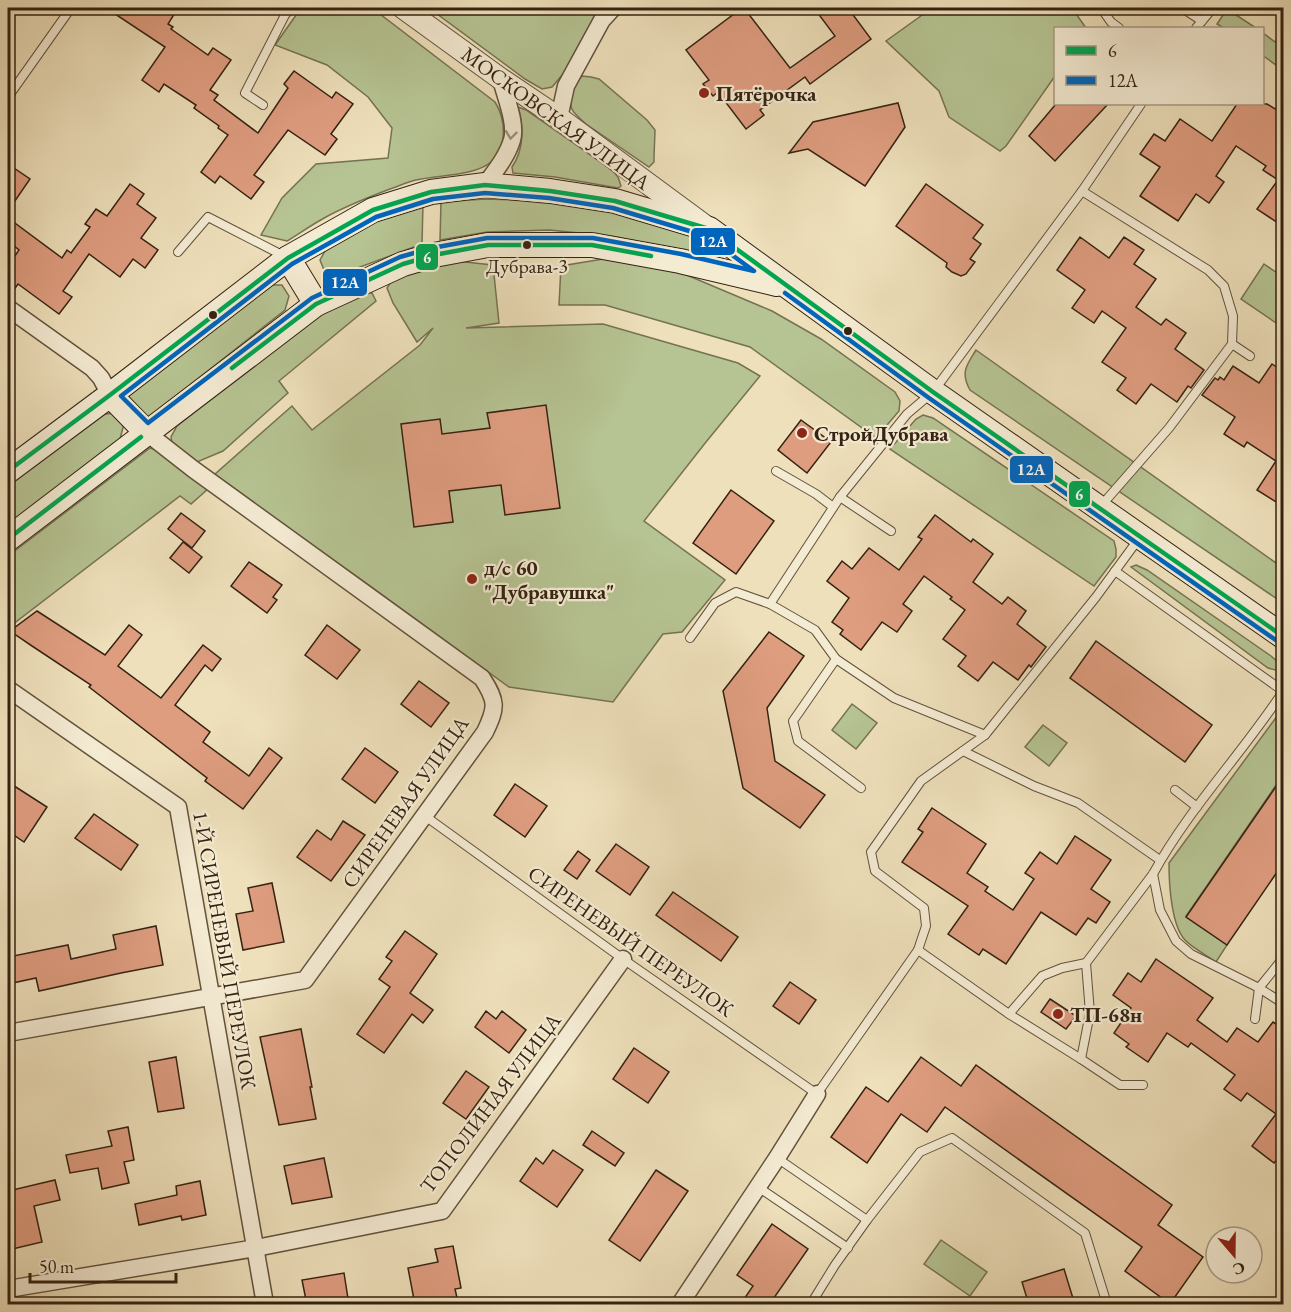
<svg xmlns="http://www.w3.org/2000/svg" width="1291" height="1312" font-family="'EB Garamond',serif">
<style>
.green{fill:#b6c392;stroke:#757252;stroke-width:1.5}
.building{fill:#df9d80;stroke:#342211;stroke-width:1.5}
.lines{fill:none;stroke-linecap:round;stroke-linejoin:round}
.service-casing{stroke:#62523c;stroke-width:10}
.minor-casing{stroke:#62523c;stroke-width:19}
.tertiary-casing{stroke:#62523c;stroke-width:23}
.secondary-casing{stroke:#342211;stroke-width:26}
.service{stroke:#f4ebd3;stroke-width:8}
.minor{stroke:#f4ebd3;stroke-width:16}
.tertiary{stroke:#f4ebd3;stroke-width:21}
.secondary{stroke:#f4ebd3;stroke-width:24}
.bus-1-casing{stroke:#f4ebd3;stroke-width:9}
.bus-2-casing{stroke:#f4ebd3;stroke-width:9}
.bus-1{stroke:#00a651;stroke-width:4.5}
.bus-2{stroke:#0065bd;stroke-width:4.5}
.oneway{stroke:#9e917c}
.poi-dot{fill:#8f2418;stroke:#f4ebd3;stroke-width:2}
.bus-dot{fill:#342211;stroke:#f4ebd3;stroke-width:2}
.labels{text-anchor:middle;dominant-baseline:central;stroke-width:4.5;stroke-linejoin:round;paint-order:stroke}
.bus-label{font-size:20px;fill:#342211;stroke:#f4ebd3}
.poi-label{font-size:21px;font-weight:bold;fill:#342211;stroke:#f4ebd3;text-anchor:start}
.street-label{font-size:21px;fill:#342211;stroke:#f4ebd3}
.line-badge{stroke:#f4ebd3;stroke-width:2}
.badge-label{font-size:16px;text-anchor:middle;font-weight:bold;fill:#fff}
</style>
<rect width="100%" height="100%" fill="#eee0bb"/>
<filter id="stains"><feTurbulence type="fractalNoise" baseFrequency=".00333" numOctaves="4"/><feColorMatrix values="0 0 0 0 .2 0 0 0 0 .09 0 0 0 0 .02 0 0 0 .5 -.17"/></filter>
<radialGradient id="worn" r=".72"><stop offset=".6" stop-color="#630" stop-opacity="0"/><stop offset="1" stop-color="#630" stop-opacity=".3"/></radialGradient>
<g class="green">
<path d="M 301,8 L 372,8 L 495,102 C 506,120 508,147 491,162 C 475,176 438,175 416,180 C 407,182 399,186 390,189 C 369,197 346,206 326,217 C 313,224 300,233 287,241 L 261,235 L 282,198 L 316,164 L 388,158 L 392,128 L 368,97 L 327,65 L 275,45 Z"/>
<polygon points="429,8 598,8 595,16 563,74 552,87 542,89 525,79"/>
<polygon points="932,8 1072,8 1086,28 1056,28 1055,76 1006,146 1000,151 949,117 939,91 886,41"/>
<polygon points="1227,9 1256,28 1224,28 1217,24"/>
<polygon points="1283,30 1283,70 1262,55 1263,33 1275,42"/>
<path d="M 582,76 L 591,77 L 599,79 L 647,120 L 655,130 L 654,157 L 654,162 L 649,167 L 586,124 C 571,111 567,108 574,89 C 576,83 577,80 582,76 Z"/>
<path d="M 518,107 L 526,110 L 612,170 L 618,177 L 621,186 L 618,188 L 555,177 L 513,173 L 512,167 C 524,150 524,127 518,107 Z"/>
<polygon points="485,199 548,201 614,212 695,235 709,246 706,255 611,236 549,230 487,232 440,240 441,202"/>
<polygon points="423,204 422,244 344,273 324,270 320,260 330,242 385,216"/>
<polygon points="609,258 682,273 772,311 821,339 895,392 900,401 899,411 876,438 750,347 605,305 559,305 561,266"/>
<polygon points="448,262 465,262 493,265 499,323 466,328 603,324 738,363 760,376 706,442 644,521 725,580 682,632 663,634 613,702 509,687 366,583 214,475 292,406 312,430 420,345 433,328 417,342 393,303 387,288 394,277"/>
<polygon points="1264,264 1283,277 1283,318 1279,325 1241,299"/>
<polygon points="267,285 282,285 289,296 285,310 148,418 130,404 129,394"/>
<polygon points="365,292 372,293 376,301 279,381 288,393 223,451 197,462 172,443 171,437 177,426 291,336 335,305"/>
<path d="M 976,350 L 1283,568 L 1283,603 L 970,390 C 960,372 967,365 976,350 Z"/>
<polygon points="114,413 124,424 120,439 8,525 8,485 98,415"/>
<polygon points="923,415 933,418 1114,541 1116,549 1116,557 1094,586 890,449 916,419"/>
<polygon points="150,448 158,450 209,488 191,504 180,496 8,628 8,556"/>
<polygon points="1136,565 1147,570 1271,656 1279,663 1282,672 1268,668 1131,567"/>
<polygon points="852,704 877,723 856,749 832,730"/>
<path d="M 1283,708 L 1283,775 L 1186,916 L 1227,945 L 1216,962 C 1208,956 1191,947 1185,940 C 1171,925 1169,883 1169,863 Z"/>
<polygon points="1043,725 1067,743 1049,766 1025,747"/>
<polygon points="941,1240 987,1272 970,1296 924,1264"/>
</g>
<g class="building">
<polygon points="106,8 178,8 168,24 173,27 171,29 208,55 213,48 231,60 210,90 218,95 214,100 258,133 288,88 284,84 294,71 332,98 336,92 353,104 331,134 337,139 325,155 288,130 254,175 264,182 251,199 220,176 215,183 201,172 228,135 218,128 219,126 194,108 196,105 164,84 159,92 142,80 165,47"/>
<polygon points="742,8 744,8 790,68 835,36 814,8 848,8 871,39 810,84 805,77 760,110 764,115 746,129 718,92 713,96 703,84 709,80 686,50"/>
<polygon points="898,103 905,127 865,186 808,149 789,153 813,122"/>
<polygon points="1056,104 1108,104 1055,161 1029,136"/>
<polygon points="1237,104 1267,104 1284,114 1284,227 1257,209 1278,180 1263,170 1266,166 1236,146 1216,176 1224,182 1209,203 1196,194 1178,221 1140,196 1160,167 1140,154 1154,134 1165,141 1180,119 1212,141"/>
<polygon points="8,164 30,179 8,211"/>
<polygon points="130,184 144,194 137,204 156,218 141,238 158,250 145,268 133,259 120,277 89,254 63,291 72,297 59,314 18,284 8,298 8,266 19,250 8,241 8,218 62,258 67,250 71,253 90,227 85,224 96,209 107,216"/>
<polygon points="926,184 983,225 973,238 981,244 970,259 975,262 966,274 961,276 952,272 946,267 947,263 896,226"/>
<polygon points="1080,237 1109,258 1124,237 1144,250 1134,264 1156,279 1136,307 1161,325 1166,319 1186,333 1175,349 1204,370 1191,388 1188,386 1177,402 1151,384 1136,404 1117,390 1126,378 1102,362 1126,328 1102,311 1094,323 1072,308 1085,290 1057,270"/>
<polygon points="1272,364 1284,372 1284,507 1257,490 1276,461 1247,442 1244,447 1224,434 1235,417 1202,395 1215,378 1218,380 1220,377 1224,380 1233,366 1259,383"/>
<polygon points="546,405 560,508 505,515 501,485 449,491 453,522 414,527 401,424 440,419 442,434 490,428 487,413"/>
<polygon points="801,420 831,442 807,473 778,450"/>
<polygon points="731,490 774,521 736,574 693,543"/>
<polygon points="181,513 205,531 192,548 168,529"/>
<polygon points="935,515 971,542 973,539 993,554 973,582 1002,604 1008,597 1026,611 1017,624 1046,647 1031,667 1029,665 1018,680 993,662 978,681 958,666 966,656 943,639 965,610 950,599 952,597 924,576 903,604 912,611 897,632 882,622 861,650 840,634 843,630 832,622 849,598 827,581 842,561 852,569 869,548 899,570 922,539 918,537"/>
<polygon points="183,542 202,557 189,573 170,558"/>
<polygon points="249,562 282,585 273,597 277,600 267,613 231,586"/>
<polygon points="37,611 105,655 129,625 142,635 118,666 161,698 203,645 221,659 212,671 205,665 175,705 210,732 203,742 249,776 269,748 282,758 243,809 205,781 207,778 89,687 91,685 32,646 10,631"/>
<polygon points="327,625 360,650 337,679 305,655"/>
<polygon points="769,632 804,656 767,708 775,761 825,795 800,828 743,788 723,691"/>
<polygon points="1096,641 1212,725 1185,762 1070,678"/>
<polygon points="419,681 449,703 431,727 401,704"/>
<polygon points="365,748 398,772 375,803 342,779"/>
<polygon points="1284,775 1284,862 1227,945 1186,917"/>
<polygon points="8,782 47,807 24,842 8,831"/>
<polygon points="515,784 547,806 525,837 494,815"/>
<polygon points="932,808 986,844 967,873 988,887 985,891 1013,910 1034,879 1025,873 1040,852 1057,864 1075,836 1111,860 1091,889 1110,902 1096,923 1088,918 1076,935 1041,912 1006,964 983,949 979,955 948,934 968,906 902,862 923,832 918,829"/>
<polygon points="94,814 138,845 121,870 75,838"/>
<polygon points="343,821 365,835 331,881 297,857 317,830 331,840"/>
<polygon points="616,844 649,867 630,895 596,871"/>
<polygon points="578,851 590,860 577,879 564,870"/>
<polygon points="272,883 284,942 243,950 236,914 253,911 248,888"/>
<polygon points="673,892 738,937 721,961 656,915"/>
<polygon points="156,926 163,965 121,973 39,991 36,978 8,984 8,957 68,945 71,959 116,949 113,935"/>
<polygon points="405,931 437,954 410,993 433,1010 423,1023 412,1014 384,1053 357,1034 390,987 379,979 392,961 386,957"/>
<polygon points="1156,959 1213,998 1197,1020 1227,1042 1237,1028 1258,1042 1273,1022 1284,1029 1284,1151 1274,1163 1252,1146 1276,1114 1247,1093 1241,1101 1224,1089 1235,1075 1191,1043 1188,1047 1167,1033 1148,1062 1126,1047 1129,1044 1114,1033 1131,1008 1113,995 1128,973 1141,982"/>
<polygon points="790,982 816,1000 799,1024 773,1006"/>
<polygon points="1050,999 1076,1016 1066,1029 1041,1012"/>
<polygon points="486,1011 496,1019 502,1011 526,1030 509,1053 475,1027"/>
<polygon points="301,1029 312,1087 310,1087 316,1119 279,1125 260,1037"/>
<polygon points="634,1048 669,1072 648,1103 613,1079"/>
<polygon points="176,1057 184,1108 158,1112 149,1062"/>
<polygon points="921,1057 961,1086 976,1065 1172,1205 1158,1225 1203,1257 1170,1304 1125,1271 1142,1247 945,1107 927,1132 901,1114 867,1163 831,1137 866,1087 888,1102"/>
<polygon points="466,1071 489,1087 466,1119 443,1103"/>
<polygon points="128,1127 134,1160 124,1162 129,1183 102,1189 98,1168 70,1173 66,1155 112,1146 108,1131"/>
<polygon points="592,1131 624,1153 615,1166 583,1145"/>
<polygon points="553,1150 583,1170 557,1207 520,1181 536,1158 543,1164"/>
<polygon points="324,1158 332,1197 292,1204 284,1166"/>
<polygon points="656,1170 688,1191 640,1261 609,1240"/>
<polygon points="55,1180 60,1200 34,1206 42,1242 8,1250 8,1191"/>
<polygon points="200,1181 206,1215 182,1220 181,1216 139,1225 135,1204 177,1195 176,1186"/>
<polygon points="772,1224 808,1249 769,1305 740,1305 753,1286 737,1275"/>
<polygon points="453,1246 461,1288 455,1289 458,1302 444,1305 415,1305 408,1268 438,1262 435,1249"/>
<polygon points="1064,1269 1075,1305 1029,1305 1022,1282"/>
<polygon points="344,1273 349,1305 307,1305 302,1280"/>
</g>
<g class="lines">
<g class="service-casing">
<g id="service">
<polyline points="1101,8 1111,22 1119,28"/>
<polyline points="1182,8 1202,21"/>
<polyline points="1196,28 1213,8"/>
<polyline points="8,97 71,8"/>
<polyline points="263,105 245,93 285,15 291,8"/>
<polyline points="1082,191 1208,270 1224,286 1233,316 1232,344 1250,356"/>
<polyline points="178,252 208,217 284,256"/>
<polyline points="776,471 816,494 833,507"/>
<polyline points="840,497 891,531"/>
<polyline points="1100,507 1169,428 1232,344"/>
<polyline points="1115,571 1283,691"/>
<polyline points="770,604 815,630 836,659 793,721 798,741 861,788"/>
<polyline points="690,638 715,603 736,592 770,604 840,497 907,414 933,392 1082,191 1141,104"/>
<polyline points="836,659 894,698 985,735 1096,597 1140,537"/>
<polyline points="963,751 1034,786 1078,803 1160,860"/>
<polyline points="1175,790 1197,807"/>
<polyline points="425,816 623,959 817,1094 918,950 926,926 924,908 875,871 871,852 921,781 985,735"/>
<polyline points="1153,874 1160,910 1176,941 1191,954 1259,988 1284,1004"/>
<polyline points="918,950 1009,1014"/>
<polyline points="1255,1019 1259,988 1284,957"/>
<polyline points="1081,1059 1009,1014 1042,976 1062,968 1086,963"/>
<path d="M 1143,1085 L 1120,1085 L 1081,1059 L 1090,1013 L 1086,963 L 1153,874 C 1189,808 1243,753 1284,690"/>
<polyline points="777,1158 867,1220 920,1152 952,1138 1085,1233 1107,1304"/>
<polyline points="758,1187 848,1248"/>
<polyline points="817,1304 814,1299 835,1265 867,1220"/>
</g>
</g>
<g class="minor-casing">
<g id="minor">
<polyline points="559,118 566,86 602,20 613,8"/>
<path d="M 485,185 C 495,171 507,157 512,140 C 517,124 505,96 501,79"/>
<polyline points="8,308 92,368 101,378 110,395"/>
<polyline points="8,689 178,807 265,1304"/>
<path d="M 8,1033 L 305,980 L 485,732 C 497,707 497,701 482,678 L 193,469 L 147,433"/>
<polyline points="8,1289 256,1248 442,1211 623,959"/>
<polyline points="680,1304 777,1158 817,1094"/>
</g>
</g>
<g class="tertiary-casing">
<polyline id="tertiary" points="403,8 501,79 559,118 704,225"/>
</g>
<g class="secondary-casing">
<g id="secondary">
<polyline points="288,258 316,304"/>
<polyline points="110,395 147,433"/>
<polyline points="8,471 110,395 288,258 373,210 431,192 485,185 550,191 615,201 709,229 933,392 1284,637"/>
<polyline points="8,539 316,304 403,264 434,255 488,245 592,245 680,261 777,284"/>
</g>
</g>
<use href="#service" class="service"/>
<use href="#minor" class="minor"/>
<use href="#tertiary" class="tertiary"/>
<use href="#secondary" class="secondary"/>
<g class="bus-1-casing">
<g id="bus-1">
<polyline points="232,368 316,304 403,264 434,255 488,245 592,245 651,256"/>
<polyline points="8,471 110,395 288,258 373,210 431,192 485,185 550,191 615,201 709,229 933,392 1284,637"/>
<polyline points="8,539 141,437"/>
</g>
</g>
<g class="bus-2-casing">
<g id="bus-2">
<polygon points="485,193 549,198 613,208 706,236 754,271 681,254 593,238 487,238 432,248 400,257 312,298 148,423 121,396 292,264 376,217 433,199"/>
<polyline points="785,293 929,398 1280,643"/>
</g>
</g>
<use href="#bus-1" class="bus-1"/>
<use href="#bus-2" class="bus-2"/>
</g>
<defs><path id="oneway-chevron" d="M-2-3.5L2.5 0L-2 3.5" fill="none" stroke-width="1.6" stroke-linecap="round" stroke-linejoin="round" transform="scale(1.5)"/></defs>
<use class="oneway" href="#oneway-chevron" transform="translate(511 135) rotate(97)"/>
<g class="poi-dot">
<circle cx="704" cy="93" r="6"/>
<circle cx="802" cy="433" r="6"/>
<circle cx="472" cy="579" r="6"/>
<circle cx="1058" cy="1014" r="6"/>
</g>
<g class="bus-dot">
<circle cx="527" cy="245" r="5"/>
<circle cx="213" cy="315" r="5"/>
<circle cx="848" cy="331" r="5"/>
</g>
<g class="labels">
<g class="bus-label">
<text x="527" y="266">Дубрава-3</text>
</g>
<g class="poi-label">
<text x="716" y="93">Пятёрочка</text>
<text x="814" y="433">СтройДубрава</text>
<text x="484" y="567">д/с 60<tspan x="484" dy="24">"Дубравушка"</tspan></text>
<text x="1070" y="1014">ТП-68н</text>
</g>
<g class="street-label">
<text transform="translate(556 118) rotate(36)">МОСКОВСКАЯ УЛИЦА</text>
<text transform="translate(405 802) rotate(-55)">СИРЕНЕВАЯ УЛИЦА</text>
<text transform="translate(631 941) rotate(35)">СИРЕНЕВЫЙ ПЕРЕУЛОК</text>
<text transform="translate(225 950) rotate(80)">1-Й СИРЕНЕВЫЙ ПЕРЕУЛОК</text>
<text transform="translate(490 1103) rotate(-53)">ТОПОЛИНАЯ УЛИЦА</text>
</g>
</g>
<g class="line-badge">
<rect x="690" y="227" width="46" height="29" rx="6" fill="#0065bd"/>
<rect x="415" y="243" width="24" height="28" rx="6" fill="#00a651"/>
<rect x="322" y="268" width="46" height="29" rx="6" fill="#0065bd"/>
<rect x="1009" y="455" width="45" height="29" rx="6" fill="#0065bd"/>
<rect x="1068" y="480" width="23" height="28" rx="6" fill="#00a651"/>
</g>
<g class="badge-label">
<text x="713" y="247">12А</text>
<text x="427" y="263">6</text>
<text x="345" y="288">12А</text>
<text x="1031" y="475">12А</text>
<text x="1079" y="500">6</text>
</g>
<rect width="1291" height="1312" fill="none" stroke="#eee0bb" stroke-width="30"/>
<rect x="9" y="9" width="1273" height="1294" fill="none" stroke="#342211" stroke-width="3"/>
<rect x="15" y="15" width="1261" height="1282" fill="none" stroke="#342211" stroke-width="1.5"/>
<rect x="1054" y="27" width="210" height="78" fill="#f4ebd3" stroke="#a79b85" stroke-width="1.5"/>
<rect x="1066" y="46" width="30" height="9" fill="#00a651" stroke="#a79b85" stroke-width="1.5"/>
<text x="1108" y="57" font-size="18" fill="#342211">6</text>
<rect x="1066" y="76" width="30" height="9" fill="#0065bd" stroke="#a79b85" stroke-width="1.5"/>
<text x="1108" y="87" font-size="18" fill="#342211">12А</text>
<g transform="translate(1234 1255) rotate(160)"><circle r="28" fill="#f4ebd3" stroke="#a79b85" stroke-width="1.5"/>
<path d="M0-4.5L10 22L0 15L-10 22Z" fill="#8f2418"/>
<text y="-9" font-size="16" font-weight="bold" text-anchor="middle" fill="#342211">С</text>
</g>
<path d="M30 1273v9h146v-9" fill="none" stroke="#342211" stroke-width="3"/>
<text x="39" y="1273" font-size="18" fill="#342211" stroke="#f4ebd3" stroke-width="4.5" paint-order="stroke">50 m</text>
<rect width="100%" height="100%" filter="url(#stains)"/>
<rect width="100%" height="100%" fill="url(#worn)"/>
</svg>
